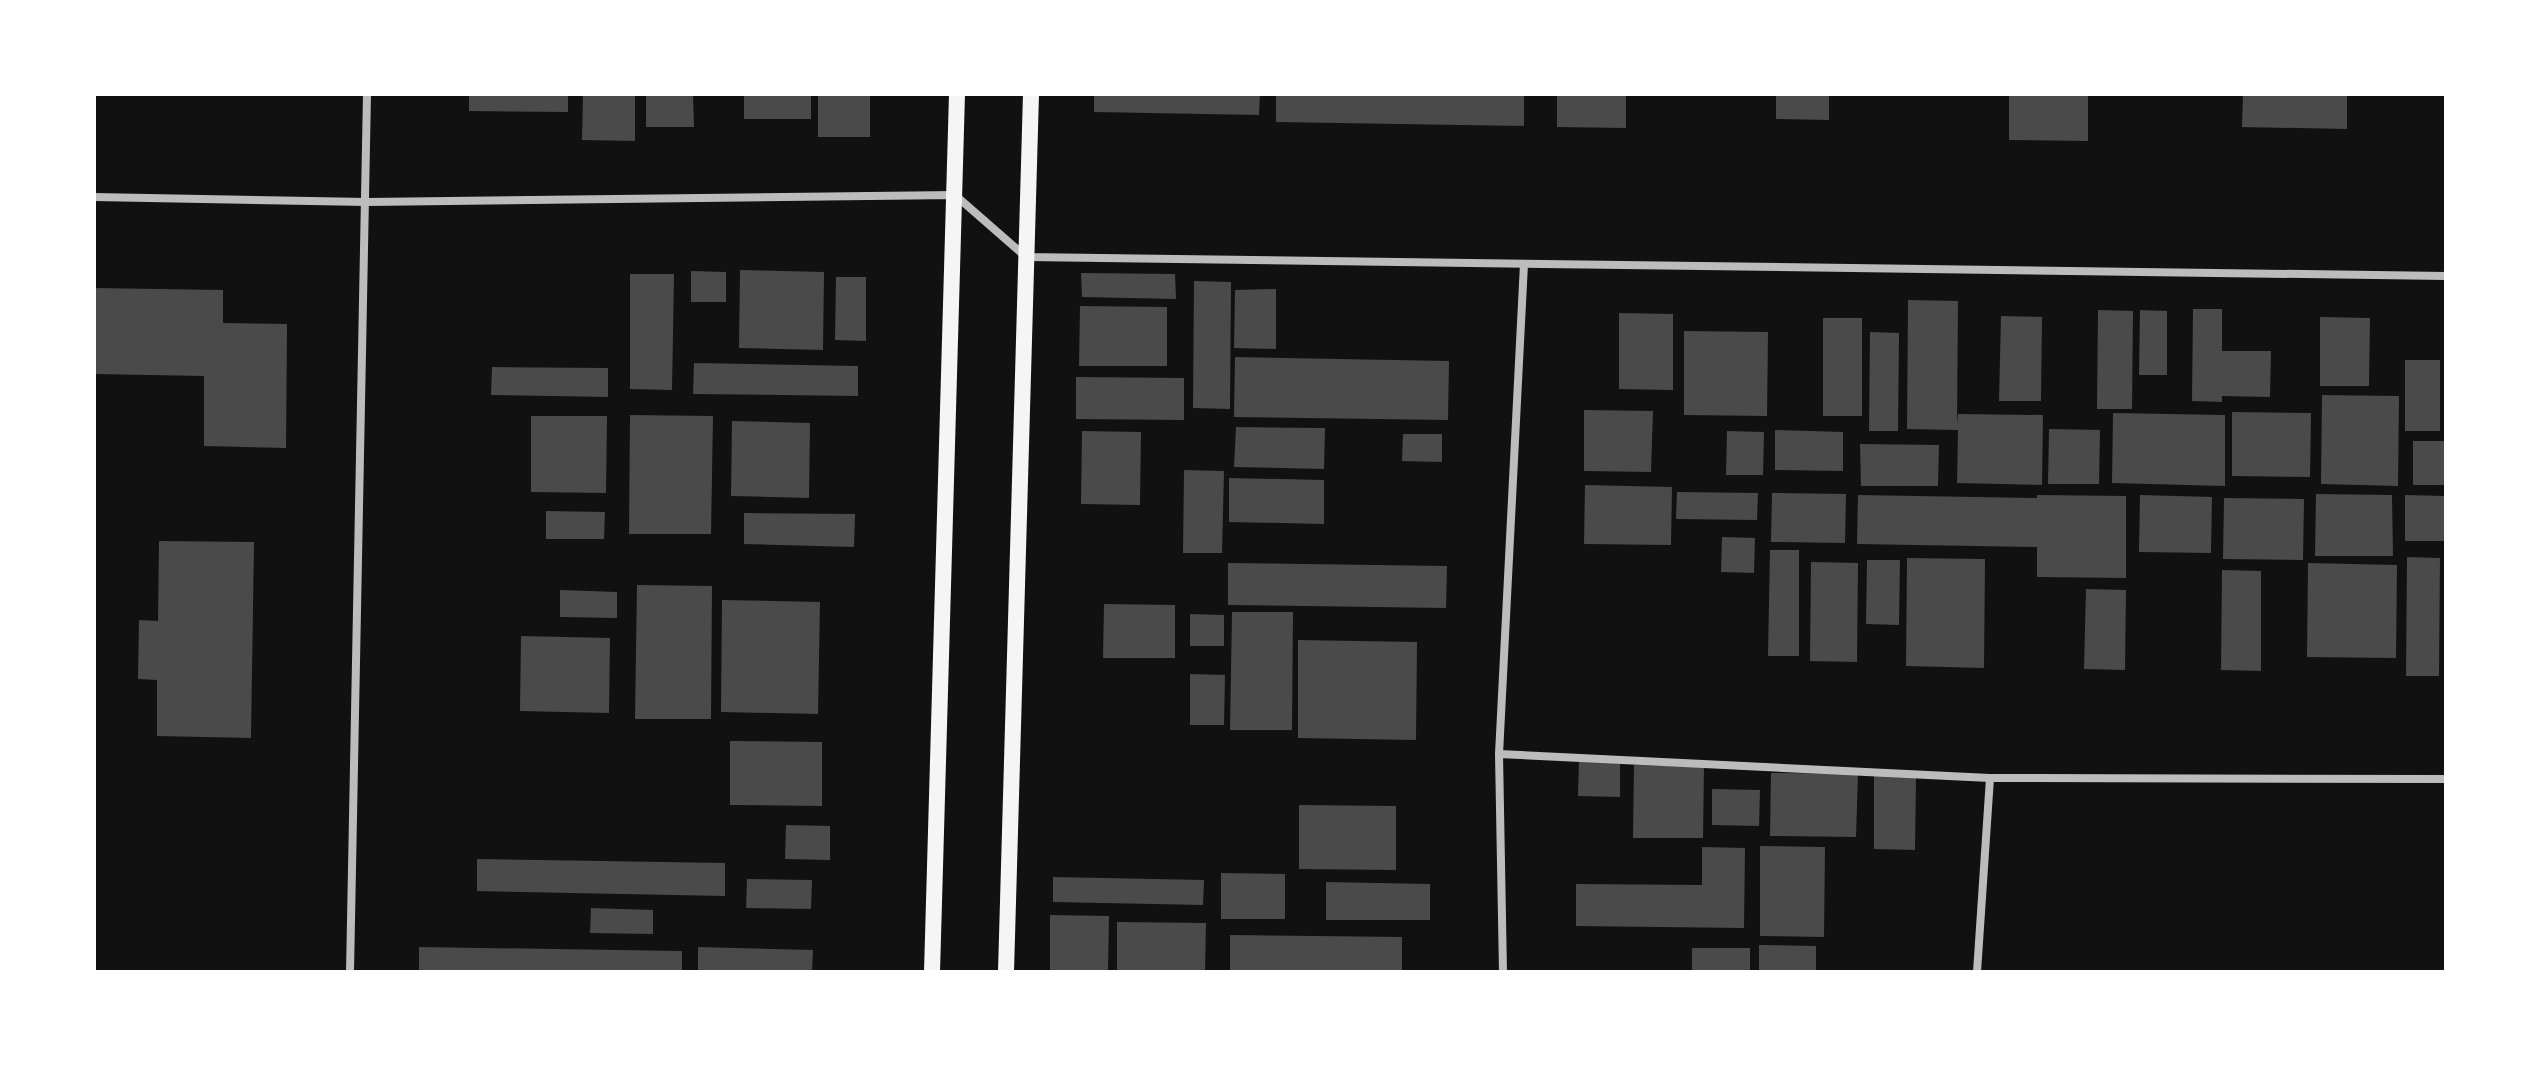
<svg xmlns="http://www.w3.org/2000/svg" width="2540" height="1066" font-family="'Fira Sans',sans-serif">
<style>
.building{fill:#4a4a4a}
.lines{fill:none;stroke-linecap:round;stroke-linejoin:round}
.minor{stroke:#bcbcbc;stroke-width:8}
.secondary{stroke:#f5f5f5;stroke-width:16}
</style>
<rect width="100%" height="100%" fill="#111"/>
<g class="building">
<polygon points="469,94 568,94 568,112 469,111"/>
<polygon points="583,94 635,94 635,141 582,140"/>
<polygon points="646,94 693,94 694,127 646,127"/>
<rect x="744" y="94" width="67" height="25"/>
<rect x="818" y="94" width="52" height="43"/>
<polygon points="1094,94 1260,94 1259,115 1094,112"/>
<polygon points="1276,94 1524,94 1524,126 1276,122"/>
<polygon points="1557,94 1626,94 1626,128 1557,127"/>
<polygon points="1776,94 1829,94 1829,120 1776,119"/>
<polygon points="2009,94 2088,94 2088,141 2009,140"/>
<polygon points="2243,94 2347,94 2347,129 2242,127"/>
<polygon points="740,270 824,272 823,350 739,348"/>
<polygon points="691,271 726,272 726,302 691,302"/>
<polygon points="1081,273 1175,274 1176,299 1082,297"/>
<polygon points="630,274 674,274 672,390 630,389"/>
<polygon points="836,277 866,277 866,341 835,340"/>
<polygon points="1194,281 1231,282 1230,409 1193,408"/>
<polygon points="94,288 223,290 223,323 287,324 286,448 204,446 204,376 94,374"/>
<polygon points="1276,289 1276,349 1234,348 1235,290"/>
<polygon points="1908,300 1958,301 1957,424 1958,414 2043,415 2042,485 1957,483 1958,430 1907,429"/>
<polygon points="1080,306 1167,307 1167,366 1079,366"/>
<polygon points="2193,309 2222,309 2222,351 2271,351 2270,397 2222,396 2222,402 2192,401"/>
<polygon points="2098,310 2133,311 2132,409 2097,409"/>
<polygon points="2140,310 2167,311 2167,375 2139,375"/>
<polygon points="1619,313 1673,314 1673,390 1619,389"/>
<polygon points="2001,316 2042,317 2041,401 1999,401"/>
<polygon points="2320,317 2370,318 2369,386 2320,386"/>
<rect x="1823" y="318" width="39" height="98"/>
<polygon points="1684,331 1768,332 1767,416 1684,415"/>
<polygon points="1870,332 1899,333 1898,431 1869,431"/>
<polygon points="1235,357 1449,361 1448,420 1234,417"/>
<rect x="2405" y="360" width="35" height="71"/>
<polygon points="694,363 858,366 858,396 693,394"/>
<polygon points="492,367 608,368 608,397 491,395"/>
<polygon points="1076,377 1184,378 1184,420 1076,419"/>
<polygon points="2322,395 2399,396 2398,486 2321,484"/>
<polygon points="1584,410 1653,411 1651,472 1584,471"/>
<polygon points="2232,412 2311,413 2310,477 2232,476"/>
<polygon points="2113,413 2225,415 2225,486 2112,483"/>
<polygon points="630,415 713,416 711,534 629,534"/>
<polygon points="531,416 607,416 606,493 531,492"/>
<polygon points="732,421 810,423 809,498 731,496"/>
<polygon points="1236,427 1325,428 1324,469 1234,467"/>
<polygon points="2049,429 2100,430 2099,484 2048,484"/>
<polygon points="1775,430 1843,432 1843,471 1775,470"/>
<polygon points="1082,431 1141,432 1140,505 1081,504"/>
<polygon points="1727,431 1764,432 1763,475 1726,475"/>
<polygon points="1403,434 1442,434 1442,462 1402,461"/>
<rect x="2413" y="441" width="33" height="44"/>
<polygon points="1860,444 1939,445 1938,486 1861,486"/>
<polygon points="1184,470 1224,471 1222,553 1183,553"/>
<polygon points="1229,478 1324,480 1324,524 1229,522"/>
<polygon points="1585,485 1672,487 1671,545 1584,544"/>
<polygon points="1677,492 1758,493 1757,520 1676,519"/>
<polygon points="1772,493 1846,494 1845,543 1771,542"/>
<polygon points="2316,494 2392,495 2393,556 2315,556"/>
<polygon points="1858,495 2037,498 2037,495 2126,496 2126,578 2037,577 2037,547 1857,544"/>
<polygon points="2140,495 2212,497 2211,553 2139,552"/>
<polygon points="2405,495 2446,496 2446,541 2405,541"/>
<polygon points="2224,498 2304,499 2303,560 2223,559"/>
<polygon points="546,511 605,512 604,539 546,539"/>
<polygon points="744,513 855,514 854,547 744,544"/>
<polygon points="1722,537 1755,538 1754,573 1721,572"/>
<polygon points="159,541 254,542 251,738 157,736 157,680 138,679 139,620 158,621"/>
<polygon points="1770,550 1799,550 1799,656 1768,656"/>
<polygon points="2407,557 2440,558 2439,676 2406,676"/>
<polygon points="1907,558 1985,559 1984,668 1906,666"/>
<polygon points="1867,560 1900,560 1899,625 1866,624"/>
<polygon points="1811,562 1858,563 1857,662 1810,661"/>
<polygon points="1228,563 1447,566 1446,608 1228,605"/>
<polygon points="2308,563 2397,565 2396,658 2307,657"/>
<polygon points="2222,570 2261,571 2261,671 2221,670"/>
<polygon points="637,585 712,586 711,719 635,719"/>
<polygon points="2086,589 2126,590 2125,670 2084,669"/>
<polygon points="560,590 617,592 617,618 560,617"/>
<polygon points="722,600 820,602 818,714 721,712"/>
<polygon points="1104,604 1175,605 1175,658 1103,658"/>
<polygon points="1232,612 1293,612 1292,730 1230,730"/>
<polygon points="1190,614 1224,615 1224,646 1190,646"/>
<polygon points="521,636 610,638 609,713 520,711"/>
<polygon points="1298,640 1417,642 1416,740 1298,738"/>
<polygon points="1190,674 1225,675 1224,725 1190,725"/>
<polygon points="730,741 822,742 822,806 730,805"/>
<polygon points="1579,760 1620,760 1620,797 1578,796"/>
<polygon points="1634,765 1704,767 1703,838 1633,838"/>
<polygon points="1771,773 1858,774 1856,837 1770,836"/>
<polygon points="1874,775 1916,775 1915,850 1874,849"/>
<polygon points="1712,789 1760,790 1759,826 1712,825"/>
<polygon points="1299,805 1396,806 1396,870 1299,869"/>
<polygon points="786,825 830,826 830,860 785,859"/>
<polygon points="1760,846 1825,847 1824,937 1760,936"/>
<polygon points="1702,847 1745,848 1744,928 1576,926 1576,884 1702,885"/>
<polygon points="477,859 725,863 725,896 477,891"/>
<polygon points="1221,873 1285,874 1285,919 1221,919"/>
<polygon points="1053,877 1204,880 1203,905 1053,902"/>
<polygon points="747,879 812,880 811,909 746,908"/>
<polygon points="1326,882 1430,884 1430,920 1326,920"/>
<polygon points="591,908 653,910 653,934 590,933"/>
<polygon points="1050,915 1109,916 1108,972 1050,972"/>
<polygon points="1117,922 1206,923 1205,972 1117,972"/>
<polygon points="1230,935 1402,937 1402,972 1230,972"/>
<polygon points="1759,945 1816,946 1816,972 1759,972"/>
<polygon points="419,947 682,951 682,972 419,972"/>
<polygon points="698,947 813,950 812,972 698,972"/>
<rect x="1692" y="948" width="58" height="24"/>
</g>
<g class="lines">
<g class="minor">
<polyline points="94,197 367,202 955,195 1026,257 2446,276"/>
<polyline points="1499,754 1990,778 2446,779"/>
<polyline points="350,972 367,94"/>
<polyline points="1503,972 1499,754 1524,264"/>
<polyline points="1977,972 1990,778"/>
</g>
<g class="secondary">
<polyline points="932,972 957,94"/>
<polyline points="1006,972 1031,94"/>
</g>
</g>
<rect width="2540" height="1066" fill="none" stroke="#ffffff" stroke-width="192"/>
</svg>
